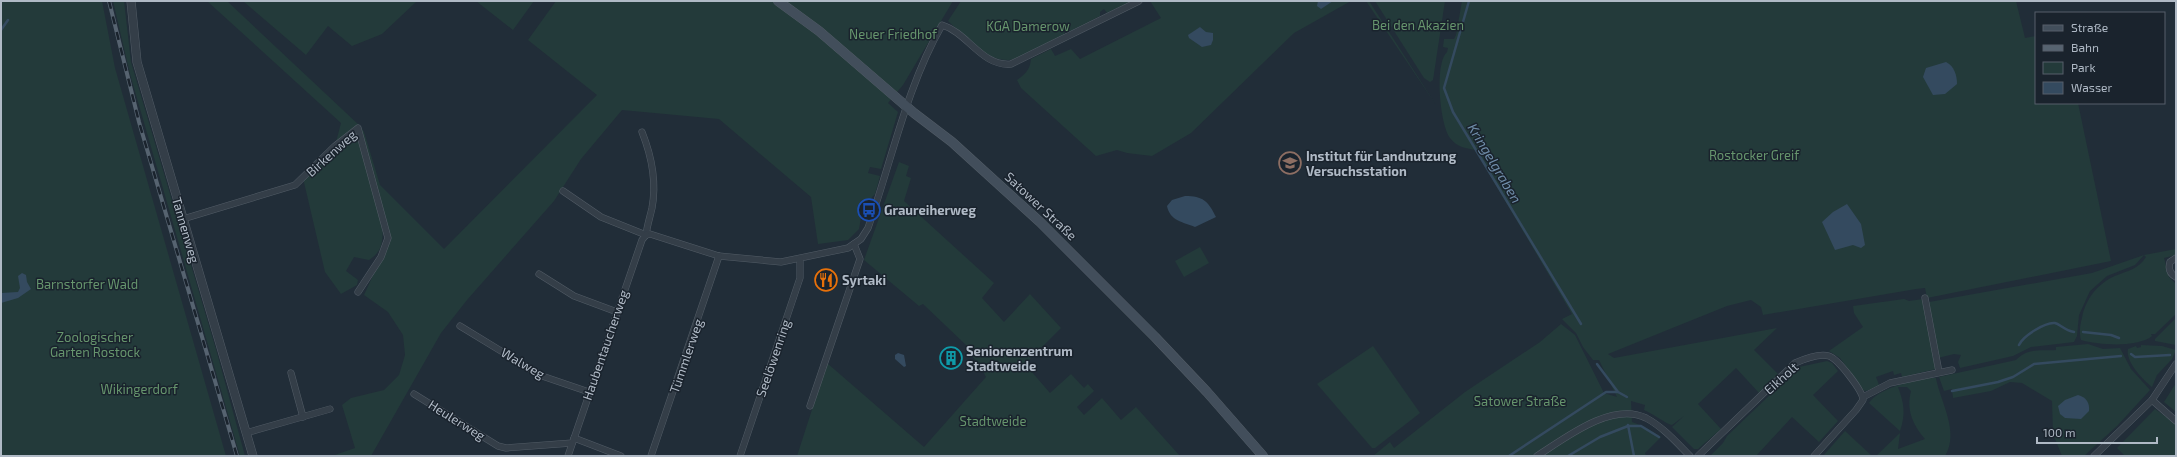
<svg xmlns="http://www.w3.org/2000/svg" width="2177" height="457" font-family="'Exo 2',sans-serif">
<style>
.green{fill:#233a3a}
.water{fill:#344a5f}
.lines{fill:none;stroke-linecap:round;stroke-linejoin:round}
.stream{stroke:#344a5f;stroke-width:2.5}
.minor-casing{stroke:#525c66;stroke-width:7}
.tertiary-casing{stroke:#525c66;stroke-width:9}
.secondary-casing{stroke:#525c66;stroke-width:10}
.minor{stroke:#343e48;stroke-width:6}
.tertiary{stroke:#343e48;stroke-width:8}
.secondary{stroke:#424e5b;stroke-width:9}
.rail-casing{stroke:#566370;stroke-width:4}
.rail{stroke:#1a232d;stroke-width:2.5;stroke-dasharray:8;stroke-linecap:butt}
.labels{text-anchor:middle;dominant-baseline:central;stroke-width:3;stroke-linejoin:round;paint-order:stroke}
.park-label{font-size:13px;fill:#66956d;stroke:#1a232d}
.street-label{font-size:13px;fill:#afb9c5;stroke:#1a232d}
.poi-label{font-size:13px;font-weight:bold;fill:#afb9c5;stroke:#1a232d;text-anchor:start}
.water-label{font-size:14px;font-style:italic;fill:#6f8da9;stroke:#1a232d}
</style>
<rect width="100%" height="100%" fill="#212d38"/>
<g class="green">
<polygon points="1,1 102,1 115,68 226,456 1,456"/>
<polygon points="113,1 124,1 131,62 217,353 245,456 240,456 130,74"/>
<path d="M 207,1 L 227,1 L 360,126 L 364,132 L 380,185 L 444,249 L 597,95 L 528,40 L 556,1 L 953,1 L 903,85 L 888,103 L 898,112 L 881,169 L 870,167 L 868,173 L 880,176 L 875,194 L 863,207 L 859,229 L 848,240 L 818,244 L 811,197 L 719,119 L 622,110 L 581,159 L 554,201 L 467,300 L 441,333 L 371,456 L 332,456 L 355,448 L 342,405 L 351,398 L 384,390 L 399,375 L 405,355 L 403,335 L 388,312 L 364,295 L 387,245 L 382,212 C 382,232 387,249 369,260 L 354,257 L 346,271 L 358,280 L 357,285 L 341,294 L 325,272 L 303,178 L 335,146 L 341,123 Z"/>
<polygon points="243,1 417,1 382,34 352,46 328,26 306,55"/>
<polygon points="476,1 534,1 513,30"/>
<path d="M 961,1 L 1132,1 L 1107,13 L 1104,9 L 1100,12 L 1100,16 L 1071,31 L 1068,30 L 1064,32 L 1064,35 L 1017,59 C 988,66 967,38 948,21 Z"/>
<path d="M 1150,1 L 1351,1 L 1294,33 L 1191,133 L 1152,156 L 1127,153 L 1117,150 L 1096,156 L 1021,88 L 1017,80 C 1026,74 1030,69 1031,59 L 1051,49 L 1055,56 L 1071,49 L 1080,59 L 1161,18 Z"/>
<polygon points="1366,1 1369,1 1436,105"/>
<polygon points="1375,1 1445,1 1433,80 1430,82 1424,78"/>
<path d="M 1462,1 L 2016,1 L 2025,38 L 2036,36 L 2036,103 L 2078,103 L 2111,261 L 1927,298 L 1925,288 L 1916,289 L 1763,315 L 1761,307 L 1751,300 L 1727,306 L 1608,354 L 1614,358 L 1777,328 L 1754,350 L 1778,374 L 1759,393 L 1736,368 L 1698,404 L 1721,429 L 1698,449 L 1694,449 L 1672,427 L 1684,416 L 1672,425 C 1666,424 1652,413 1644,410 L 1645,405 L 1631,401 L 1632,422 L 1645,427 L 1661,437 L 1645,453 L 1646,456 L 1373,456 L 1390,442 L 1394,448 L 1465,392 L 1540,342 L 1561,324 L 1575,335 L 1604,393 L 1617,397 L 1599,360 L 1593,360 L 1583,347 L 1576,333 L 1562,319 L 1572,314 L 1475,150 C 1465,148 1457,147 1450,138 C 1440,125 1434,64 1447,52 L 1448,48 L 1443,47 L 1444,39 L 1454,39 L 1456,35 Z"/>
<path d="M 899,162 L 909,166 L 906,176 L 911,178 L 904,201 L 994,283 L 982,298 L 1004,322 L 1030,294 L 1061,328 L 1025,364 L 1050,393 L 1071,374 L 1084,388 L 1088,384 L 1094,391 L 1077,407 L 1084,415 L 1102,398 L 1121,420 L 1136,407 L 1180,456 L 797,456 L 827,363 L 924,447 L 986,377 C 981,365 971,357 966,345 L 923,304 L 919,306 L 864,260 Z"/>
<polygon points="1200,247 1209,263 1184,277 1175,261"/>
<path d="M 2176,249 L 2176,255 L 2164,258 L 2169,277 L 2176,284 L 2176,314 L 2155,334 L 2151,334 L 2152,336 C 2137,348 2099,345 2081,340 C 2079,334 2080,324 2082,318 C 2085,300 2097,284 2115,276 C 2127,271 2139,269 2146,257 L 2144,255 Z"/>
<polygon points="2144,255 2135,265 2107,276 2090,291 2079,315 2077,336 2074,342 2031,347 2013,356 1960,368 1958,362 1961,355 1954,354 1938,358 1929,302 2092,273"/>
<polygon points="1904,299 1909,301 1923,299 1936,369 1902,377 1901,373 1894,375 1893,371 1876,377 1879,385 1871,390 1864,391 1840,358 1829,351 1863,327 1854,313 1853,306"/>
<polygon points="2176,318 2176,345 2155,341 2155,339"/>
<path d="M 2088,344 L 2103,349 L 2120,348 L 2131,369 L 2150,390 L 2117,426 L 2084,456 L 2062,456 L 2053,434 L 2052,401 L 2022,383 L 2010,382 L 1991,391 L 1953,398 L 1952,389 L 1944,391 L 1939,377 L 2016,360 C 2028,347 2042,351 2056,350 L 2056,347 Z"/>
<path d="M 2141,345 L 2162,346 L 2176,350 L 2172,359 L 2157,375 L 2152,387 C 2143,380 2125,361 2128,349 L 2136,346 L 2137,348 L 2141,347 Z"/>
<polygon points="1373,346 1420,413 1375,448 1372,448 1317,384"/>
<polygon points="1827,361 1832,363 1838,371 1813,395 1838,421 1819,442 1792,417 1756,456 1710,456 1723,443 1727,436 1799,367"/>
<path d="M 1936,378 C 1940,401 1960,432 1945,456 L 1876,456 L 1900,433 L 1898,449 L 1925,439 C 1913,425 1906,410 1911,391 L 1907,387 L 1898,387 C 1904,403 1906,414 1900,431 L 1869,403 C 1878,388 1920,377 1936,378 Z"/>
<polygon points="2176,383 2176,412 2164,402"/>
<polygon points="2155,409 2176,424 2176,456 2125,456 2117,448"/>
<polygon points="1845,431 1872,456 1823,456"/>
</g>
<g class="water">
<polygon points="1318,1 1333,1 1321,9 1317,6"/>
<polygon points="1200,27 1206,32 1213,33 1213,40 1211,45 1202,47 1189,38 1188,35"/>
<path d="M 1946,62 C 1954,66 1957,75 1957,84 L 1945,94 L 1933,95 L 1923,77 L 1926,68 Z"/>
<path d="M 1185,196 C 1203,196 1208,201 1216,217 L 1195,227 C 1183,222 1170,221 1167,206 L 1172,200 Z"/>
<polygon points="1847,204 1861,224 1865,245 1861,248 1853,245 1835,250 1822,222 1833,212"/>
<polygon points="22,273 26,275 27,282 31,289 18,298 1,303 1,293 18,292 20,288 18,276"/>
<polygon points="898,353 904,355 906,366 904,367 895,359 895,355"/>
<path d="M 2078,395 C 2086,397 2090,403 2089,411 L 2081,419 L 2065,418 L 2060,414 L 2058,406 L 2065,400 Z"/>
</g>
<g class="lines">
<g class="stream">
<polyline points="1469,1 1444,88 1453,112 1581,324"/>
<polyline points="1,30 8,20"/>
<polyline points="2083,332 2111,335 2119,338"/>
<path d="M 2019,345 C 2023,336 2045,322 2055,323 C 2060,324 2064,330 2074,332"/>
<polyline points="2131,354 2135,357 2170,355"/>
<polyline points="1597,364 1618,392 1627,397"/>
<polyline points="1952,391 1998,382 2013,377 2034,364 2121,356"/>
<polyline points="1628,425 1634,456"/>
<polyline points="1509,456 1606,392 1618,392"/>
<polyline points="1568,456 1600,437 1628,426 1641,426 1659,437"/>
</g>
<g class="minor-casing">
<g id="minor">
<path d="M 642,132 C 652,157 657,181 652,208 C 650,217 647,226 646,235"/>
<path d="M 563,191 L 601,217 L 646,235 L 650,234 L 719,256 L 781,262 L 848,248 L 861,239 L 868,228 C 892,160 906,88 942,25 C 968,33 982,67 1011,64 L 1139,1"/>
<polyline points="183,219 295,185 335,146 358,128 388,238 381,257 358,292"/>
<path d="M 2176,258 L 2170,262 C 2168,269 2170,274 2176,277"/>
<polyline points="539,274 574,296 617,312"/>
<polyline points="1925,298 1939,372"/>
<polyline points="460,326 542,376 589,392"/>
<polyline points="291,373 303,417"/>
<polyline points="414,394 498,446 506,448 572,443"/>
<polyline points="1863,397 1890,383 1952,370"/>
<polyline points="2152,400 2176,421"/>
<polyline points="810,406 860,259 854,244"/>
<polyline points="246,433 330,409"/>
<polyline points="574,438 621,456"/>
<polyline points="568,456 642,240 646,235"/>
<polyline points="651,456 719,256"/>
<polyline points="740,456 800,278 800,259"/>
<path d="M 1537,456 C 1565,438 1612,401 1646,418 C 1663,427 1676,442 1690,456"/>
<path d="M 1698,456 L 1795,363 C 1804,359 1819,353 1829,356 C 1838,359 1863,391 1863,400 L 1856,410 L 1814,456"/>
<polyline points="2094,456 2152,400 2176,364"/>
</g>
</g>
<g class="tertiary-casing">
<polyline id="tertiary" points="131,1 137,62 253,456"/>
</g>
<g class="secondary-casing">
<polyline id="secondary" points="778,1 819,31 914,113 952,142 1040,222 1155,337 1207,392 1263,456"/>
</g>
<use href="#minor" class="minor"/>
<use href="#tertiary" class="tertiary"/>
<use href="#secondary" class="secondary"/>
<g class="rail-casing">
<polyline id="rail" points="109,1 139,122 237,456"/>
</g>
<use href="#rail" class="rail"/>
</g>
<defs>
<g id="university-ring" transform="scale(1.15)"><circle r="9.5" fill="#1a232d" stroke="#8d6e63" stroke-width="1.5"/><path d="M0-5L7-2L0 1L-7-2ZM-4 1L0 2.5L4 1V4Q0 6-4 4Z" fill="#8d6e63"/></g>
<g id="bus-ring" transform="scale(1.15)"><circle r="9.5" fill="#1a232d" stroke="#1a4fb4" stroke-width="1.5"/><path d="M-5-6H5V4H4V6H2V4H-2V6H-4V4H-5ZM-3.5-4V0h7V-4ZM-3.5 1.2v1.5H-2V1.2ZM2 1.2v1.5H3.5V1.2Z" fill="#1a4fb4"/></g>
<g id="restaurant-ring" transform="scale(1.15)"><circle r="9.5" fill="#1a232d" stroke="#e8710a" stroke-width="1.5"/><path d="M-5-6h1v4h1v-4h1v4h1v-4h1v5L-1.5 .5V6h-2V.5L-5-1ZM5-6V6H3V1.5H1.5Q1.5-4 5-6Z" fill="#e8710a"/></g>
<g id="building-ring" transform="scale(1.15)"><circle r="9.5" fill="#1a232d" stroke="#0f9aa8" stroke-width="1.5"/><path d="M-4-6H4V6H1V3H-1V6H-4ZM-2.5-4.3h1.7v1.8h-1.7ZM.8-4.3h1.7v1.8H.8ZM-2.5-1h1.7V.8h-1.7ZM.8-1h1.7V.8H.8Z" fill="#0f9aa8"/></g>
</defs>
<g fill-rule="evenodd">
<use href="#university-ring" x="1290" y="163"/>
<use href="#bus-ring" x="869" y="210"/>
<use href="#restaurant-ring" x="826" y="280"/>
<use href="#building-ring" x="951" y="358"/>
</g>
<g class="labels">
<g class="park-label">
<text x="1418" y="25">Bei den Akazien</text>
<text x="1028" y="26">KGA Damerow</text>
<text x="893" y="34">Neuer Friedhof</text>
<text x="1754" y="155">Rostocker Greif</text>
<text x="87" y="284">Barnstorfer Wald</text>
<text x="95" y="337">Zoologischer<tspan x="95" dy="15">Garten Rostock</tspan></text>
<text x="139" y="389">Wikingerdorf</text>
<text x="1520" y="401">Satower Straße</text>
<text x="993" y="421">Stadtweide</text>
</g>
<g class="street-label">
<text transform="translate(331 153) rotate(-42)">Birkenweg</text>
<text transform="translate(1041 206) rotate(43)">Satower Straße</text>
<text transform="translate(186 230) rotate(74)">Tannenweg</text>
<text transform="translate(605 345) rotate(-71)">Haubentaucherweg</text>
<text transform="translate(686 356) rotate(-71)">Tümmlerweg</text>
<text transform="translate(773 358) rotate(-71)">Seelöwenring</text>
<text transform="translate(523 363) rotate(30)">Walweg</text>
<text transform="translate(1781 378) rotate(-42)">Eikholt</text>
<text transform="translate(457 420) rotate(32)">Heulerweg</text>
</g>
<g class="poi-label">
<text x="1306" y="156">Institut für Landnutzung<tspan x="1306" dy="15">Versuchsstation</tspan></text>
<text x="884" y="210">Graureiherweg</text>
<text x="842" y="280">Syrtaki</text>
<text x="966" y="351">Seniorenzentrum<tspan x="966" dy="15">Stadtweide</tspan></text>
</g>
<g class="water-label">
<text transform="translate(1495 163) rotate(59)">Kringelgraben</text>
</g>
</g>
<rect width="2177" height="457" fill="none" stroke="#afb9c5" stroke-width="4"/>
<rect x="2035" y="12" width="130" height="92" fill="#1a232d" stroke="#565f6a"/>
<rect x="2043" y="25" width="20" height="6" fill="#424e5b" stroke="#565f6a"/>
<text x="2071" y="32" font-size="12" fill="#afb9c5">Straße</text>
<rect x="2043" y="45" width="20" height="6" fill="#566370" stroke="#565f6a"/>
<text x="2071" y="52" font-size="12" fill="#afb9c5">Bahn</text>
<rect x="2043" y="62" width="20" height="12" fill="#233a3a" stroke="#565f6a"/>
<text x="2071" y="72" font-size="12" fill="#afb9c5">Park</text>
<rect x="2043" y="82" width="20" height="12" fill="#344a5f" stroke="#565f6a"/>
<text x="2071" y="92" font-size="12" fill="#afb9c5">Wasser</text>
<path d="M2037 437v6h120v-6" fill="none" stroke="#afb9c5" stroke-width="2"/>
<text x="2043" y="437" font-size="12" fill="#afb9c5" stroke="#1a232d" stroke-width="3" paint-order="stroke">100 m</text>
</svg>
